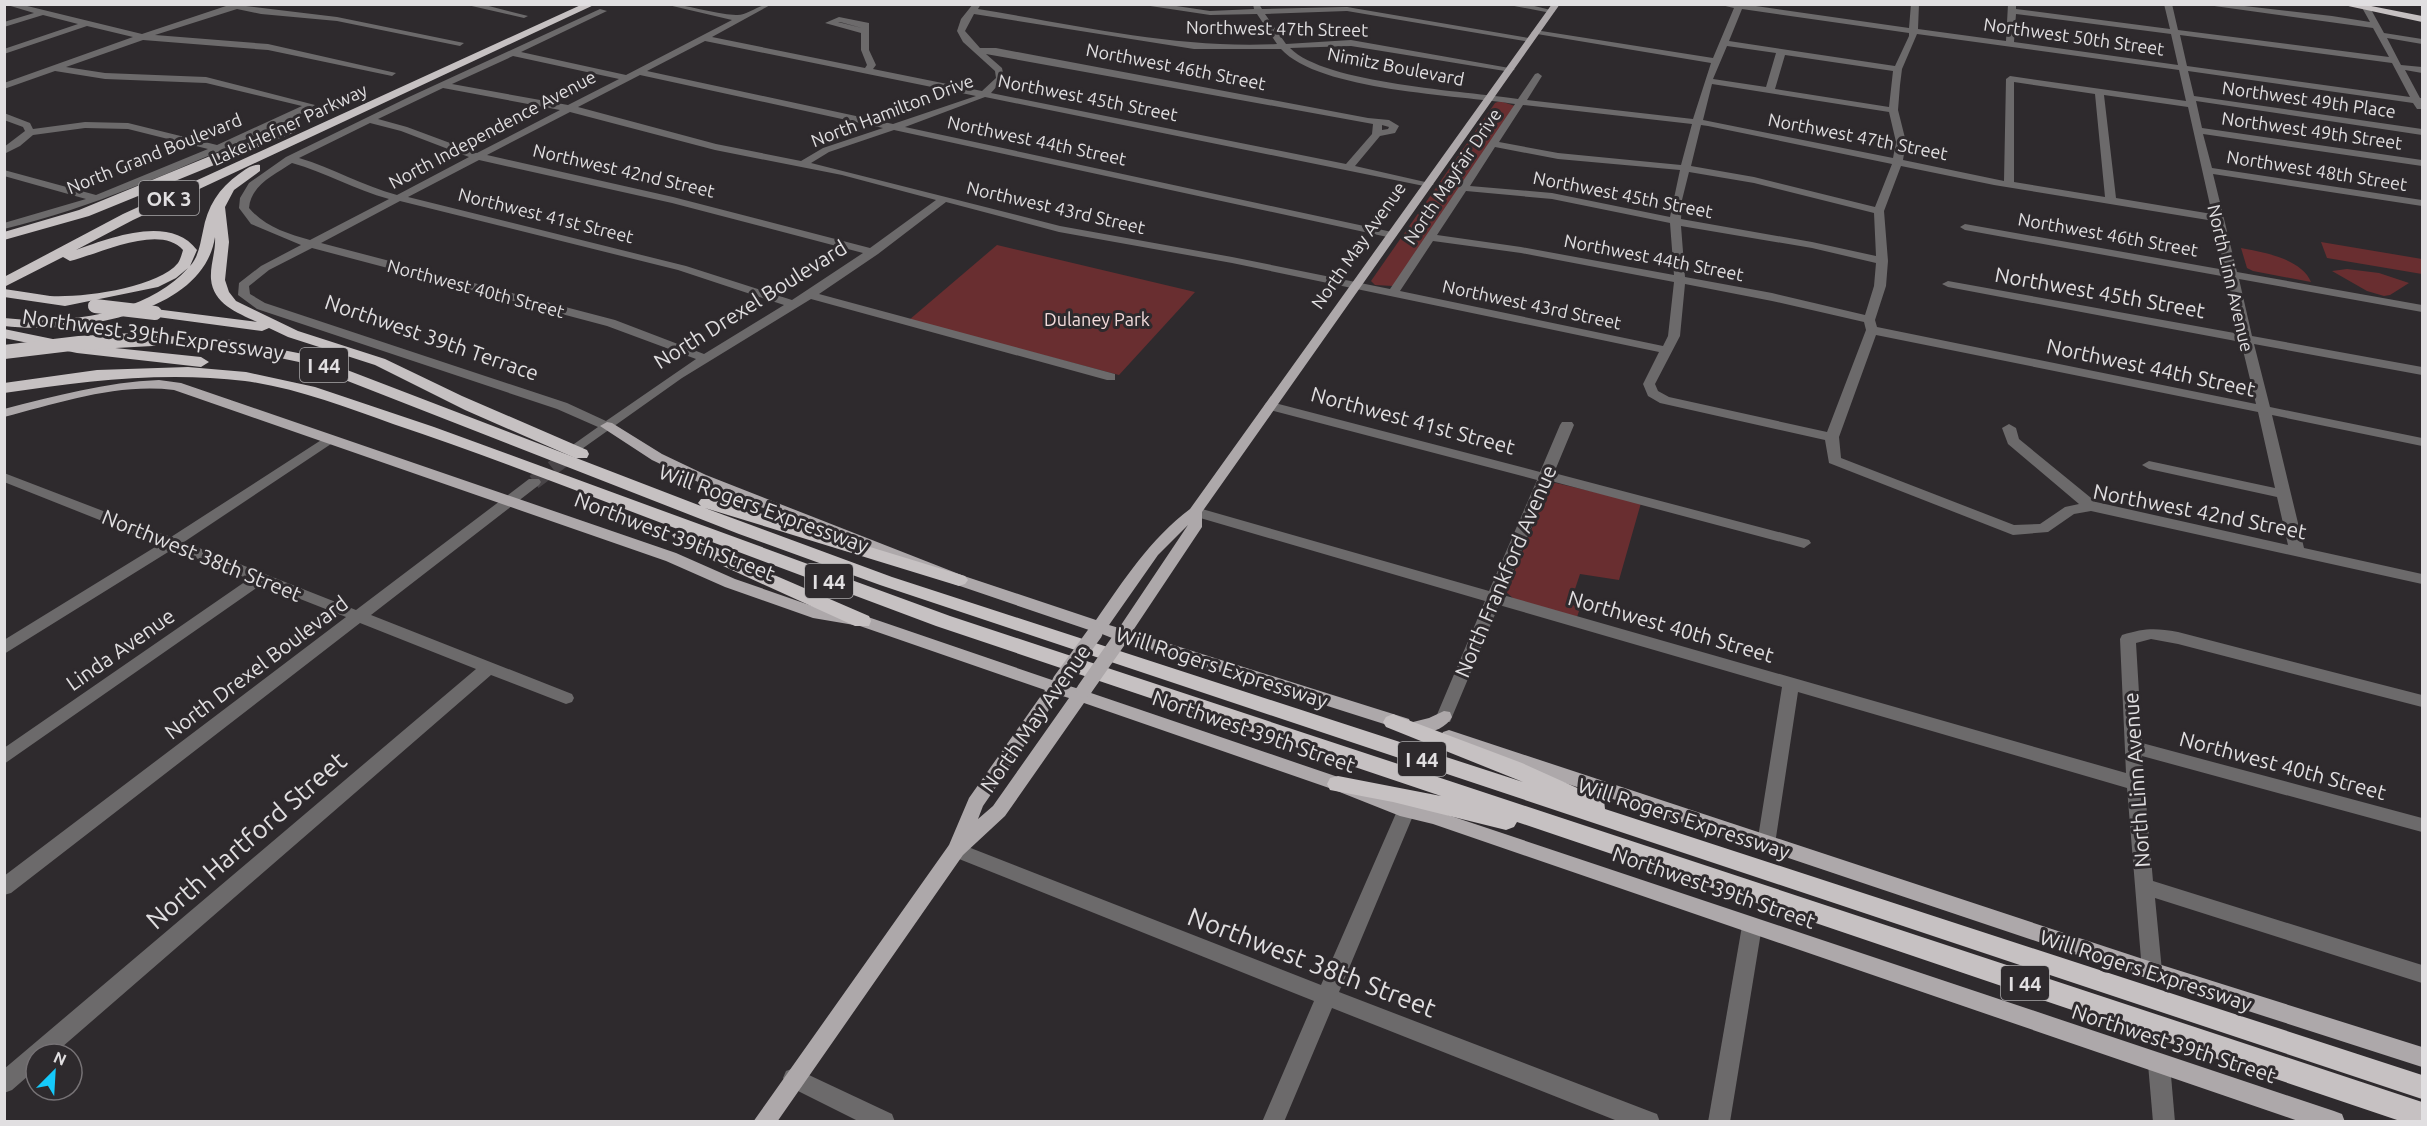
<svg xmlns="http://www.w3.org/2000/svg" width="2427" height="1126" font-family="Ubuntu,sans-serif">
<style>
.green{fill:#692e30}
.lines{fill:none;stroke-linecap:round;stroke-linejoin:round}
.minor-tunnel{stroke:#494548;stroke-width:15;stroke-dasharray:15 8;stroke-linecap:butt}
.minor{fill:#6c6a6b;fill-rule:evenodd}
.major{fill:#ada8aa;fill-rule:evenodd}
.highway{fill:#c6c1c2;fill-rule:evenodd}
.major-bridge{stroke:#ada8aa;stroke-width:15}
.highway-bridge{stroke:#c6c1c2;stroke-width:14}
.labels{text-anchor:middle;dominant-baseline:central;stroke-width:6;stroke-linejoin:round;paint-order:stroke}
.far-street-label{font-size:18px;fill:#e1dfe1;stroke:#2e2a2d}
.far-park-label{font-size:18px;fill:#f3dcdc;stroke:#2e2a2d}
.shield{fill:#2e2a2d;stroke:#aba9ab;stroke-width:1.5}
.shield-label{font-size:20px;font-weight:bold;fill:#e1dfe1}
.street-label{font-size:21px;fill:#e1dfe1;stroke:#2e2a2d}
.near-street-label{font-size:26px;fill:#e1dfe1;stroke:#2e2a2d}
</style>
<rect width="100%" height="100%" fill="#2e2a2d"/>
<g class="green">
<polygon points="1500,101 1515,106 1393,286 1375,285 1371,281 1495,103"/>
<polygon points="2321,242 2422,259 2422,274 2327,258"/>
<polygon points="997,245 1195,292 1119,375 909,320"/>
<path d="M 2241,248 C 2263,252 2302,259 2311,282 L 2253,271 L 2247,268 Z"/>
<polygon points="2347,269 2379,273 2409,283 2390,295 2384,296 2367,291 2332,271"/>
<polygon points="1556,483 1641,503 1619,580 1580,574 1570,604 1580,608 1577,617 1514,599 1506,592 1550,484"/>
</g>
<g class="lines">
<polyline class="minor-tunnel" points="534,482 575,451"/>
<g class="minor">
<path d="M 4,4 L 19,4 L 142,34 L 232,4 L 248,4 L 246,6 L 337,17 L 464,43 L 460,46 L 337,21 L 261,14 L 237,9 L 155,35 L 268,44 L 396,73 L 392,76 L 268,50 L 143,40 L 66,67 L 105,73 L 206,77 L 315,105 L 296,117 C 200,159 107,204 4,229 L 4,223 L 86,199 L 4,176 L 4,170 L 96,195 L 208,149 L 128,129 L 85,128 L 33,135 L 20,146 L 4,154 L 4,147 L 25,131 L 23,127 L 4,120 L 4,113 L 30,123 L 33,129 L 85,122 L 128,123 L 217,145 L 302,106 L 206,83 L 105,79 L 55,71 L 4,89 L 4,83 L 133,37 L 87,26 L 4,54 L 4,49 L 78,24 L 43,15 L 4,27 L 4,22 L 34,13 Z"/>
<polygon points="463,4 481,4 528,16 524,18"/>
<path d="M 664,4 C 689,4 711,14 736,15 C 747,16 758,4 772,4 L 712,37 L 865,68 L 867,65 L 861,50 L 861,33 L 825,23 L 839,17 L 869,23 L 869,50 L 876,65 L 873,69 L 982,91 L 996,78 L 995,71 L 963,42 L 957,31 L 961,19 L 973,4 L 981,4 L 978,9 C 1076,25 1177,49 1277,44 L 1257,14 L 1210,15 L 1137,4 L 1163,4 L 1210,11 L 1254,9 L 1253,4 L 1259,4 L 1262,9 L 1347,7 L 1535,39 L 1531,42 L 1347,11 L 1265,14 L 1286,44 L 1351,40 L 1515,69 L 1511,72 L 1351,46 L 1290,48 C 1325,84 1467,91 1518,99 L 1535,74 L 1538,73 L 1542,76 L 1527,100 L 1693,119 L 1711,63 L 1531,33 L 1535,30 L 1713,58 L 1734,8 L 1717,4 L 1742,4 L 1909,28 L 1911,4 L 1919,4 L 1918,29 L 2006,41 L 2008,4 L 2016,4 L 2016,9 L 2170,29 L 2164,4 L 2172,4 L 2178,30 L 2389,57 L 2373,28 L 2200,4 L 2227,4 L 2332,16 L 2370,22 L 2360,4 L 2368,4 L 2384,33 L 2422,39 L 2422,44 L 2387,38 L 2401,65 L 2422,67 L 2422,73 L 2405,70 L 2420,98 L 2422,98 L 2422,109 L 2417,109 L 2413,103 L 2188,71 L 2194,96 L 2422,129 L 2422,135 L 2196,101 L 2202,128 L 2422,160 L 2422,166 L 2203,134 L 2212,168 L 2422,200 L 2422,206 L 2213,174 L 2237,272 L 2422,305 L 2422,312 L 2239,279 L 2252,336 L 2422,367 L 2422,375 L 2254,344 L 2270,407 L 2422,438 L 2422,446 L 2272,415 L 2304,548 L 2422,574 L 2422,584 L 2091,511 L 2074,514 L 2048,532 L 2013,535 L 1829,463 L 1825,440 L 1660,403 L 1648,396 L 1643,384 L 1659,352 L 1232,263 L 1059,232 L 946,202 L 878,254 L 819,294 L 1115,374 L 1115,380 L 1107,380 L 811,299 L 682,378 L 579,451 L 574,450 L 572,447 L 574,444 L 598,427 L 557,409 L 257,309 L 238,295 L 239,283 L 261,266 L 301,245 L 251,224 L 239,208 L 240,198 L 249,183 L 286,157 L 409,97 L 600,9 L 607,11 L 521,52 L 626,75 L 732,20 ZM 1742,9 L 1909,33 L 1909,36 L 1895,66 L 1729,41 ZM 974,14 L 1194,49 L 1281,49 C 1319,91 1459,95 1515,104 L 1390,289 L 1232,257 L 1060,226 L 811,163 L 829,152 L 894,130 L 1392,238 L 1397,235 L 1392,232 L 905,127 L 985,97 L 1429,187 L 1434,184 L 1355,166 L 1380,136 L 1395,133 L 1399,126 L 1389,120 L 1368,118 L 996,48 L 980,48 L 965,31 ZM 2016,14 L 2171,34 L 2178,65 L 2014,42 ZM 838,22 L 840,22 L 862,28 ZM 1917,34 L 2179,70 L 2186,101 L 2010,76 L 2006,79 L 2004,181 L 1903,160 L 1906,142 L 1898,110 L 1900,85 L 1902,69 ZM 2180,35 L 2392,63 L 2410,97 L 2187,66 ZM 705,41 L 976,96 L 893,124 L 647,71 ZM 1727,46 L 1776,53 L 1766,87 L 1713,79 ZM 986,54 L 1373,124 L 1372,134 L 1346,164 L 991,93 L 1004,78 L 1002,68 ZM 1785,55 L 1893,71 L 1889,107 L 1775,89 ZM 513,56 L 619,79 L 568,105 L 452,84 ZM 640,75 L 883,128 L 823,148 L 801,161 L 716,144 L 578,107 ZM 2014,82 L 2095,94 L 2105,197 L 2014,182 ZM 1712,84 L 1889,112 L 1896,142 L 1893,158 L 1703,120 ZM 443,88 L 560,110 L 477,153 L 407,127 L 378,119 ZM 2104,95 L 2188,107 L 2212,214 L 2116,198 ZM 1523,105 L 1692,124 L 1681,165 L 1558,153 L 1499,142 ZM 570,112 L 715,150 L 842,175 L 936,200 L 870,248 L 673,197 L 487,155 ZM 370,123 L 401,131 L 469,157 L 397,195 C 363,186 333,168 299,158 ZM 1382,125 L 1389,127 L 1388,129 L 1382,130 ZM 1701,125 L 1708,126 L 1892,164 L 1875,207 L 1754,177 L 1691,166 ZM 1495,147 L 1558,159 L 1680,170 L 1670,217 L 1552,193 L 1470,186 ZM 479,160 L 672,203 L 863,253 L 792,300 L 686,266 L 408,197 ZM 292,163 C 325,172 355,190 389,199 L 310,240 C 287,234 264,226 249,208 C 251,185 274,175 292,163 ZM 1901,166 L 1994,185 L 2214,221 L 2225,270 L 1965,224 L 1960,227 L 1965,230 L 2227,277 L 2240,334 L 1948,281 L 1942,284 L 1948,287 L 2241,342 L 2256,404 L 1877,327 L 1875,320 L 1886,286 L 1888,261 L 1884,211 ZM 1689,172 L 1754,183 L 1874,213 L 1876,256 L 1812,242 L 1681,219 L 1682,200 ZM 1466,191 L 1552,199 L 1670,223 L 1674,275 L 1521,247 L 1437,235 ZM 400,201 L 678,270 L 784,305 L 704,354 L 615,320 L 321,243 ZM 1681,226 L 1812,248 L 1876,263 L 1874,286 L 1865,315 L 1772,293 L 1685,277 ZM 1433,241 L 1521,253 L 1674,282 L 1668,336 L 1663,346 L 1400,291 ZM 312,248 L 607,326 L 696,359 L 606,421 L 567,403 L 265,303 L 250,294 L 249,286 L 269,270 ZM 1685,284 L 1772,301 L 1864,322 L 1866,330 L 1827,432 L 1669,397 L 1658,391 L 1655,384 L 1680,336 ZM 1876,335 L 2258,412 L 2275,488 L 2149,461 L 2142,465 L 2149,469 L 2277,497 L 2288,545 L 2096,502 L 2019,439 L 2016,428 L 2009,424 L 2002,428 L 2008,444 L 2079,504 L 2065,507 L 2040,524 L 2014,525 L 1841,458 L 1839,437 Z"/>
<polygon points="1504,4 1526,4 1555,11 1551,13"/>
<path d="M 1271,402 L 1540,472 L 1560,425 L 1562,422 L 1572,422 L 1574,425 L 1554,473 L 1809,540 L 1811,543 L 1804,548 L 1551,481 L 1503,595 L 2126,773 L 2120,639 L 2122,635 C 2145,628 2155,628 2178,632 L 2422,695 L 2422,707 L 2178,644 L 2151,639 L 2136,643 L 2142,743 L 2422,818 L 2422,832 L 2142,756 L 2153,881 L 2422,965 L 2422,983 L 2155,898 L 2162,971 L 2159,977 L 2152,980 L 2145,977 L 2142,971 L 2127,788 L 1798,692 L 1775,844 L 1773,849 L 1766,852 L 1759,849 L 1757,844 L 1782,687 L 1499,605 L 1452,717 L 1450,722 L 1438,722 L 1436,717 L 1485,601 L 1190,515 L 1188,512 L 1195,507 L 1489,591 L 1537,480 L 1266,409 L 1264,406 L 1266,403 Z"/>
<polygon points="329,435 334,436 336,439 334,442 184,542 356,610 529,479 539,479 541,482 539,485 371,615 572,694 574,698 572,702 566,704 491,675 54,1054 36,1054 36,1069 12,1090 4,1093 4,1069 476,669 360,623 11,893 4,895 4,876 346,617 262,584 4,764 4,748 249,579 173,549 4,654 4,640 160,544 4,482 4,473 171,537"/>
<polygon points="1406,804 1412,806 1415,811 1339,992 1649,1111 1657,1114 1660,1122 1620,1122 1332,1008 1284,1122 1262,1122 1314,1001 949,855 947,850 949,845 956,842 963,845 1321,985 1397,811 1400,806"/>
<polygon points="1752,918 1759,920 1762,926 1730,1122 1708,1122 1742,926 1745,920"/>
<polygon points="2159,1054 2167,1057 2170,1064 2175,1122 2153,1122 2148,1064 2151,1057"/>
<polygon points="794,1068 892,1114 895,1122 860,1122 786,1085 783,1078 786,1071"/>
</g>
<g class="major">
<path d="M 1552,4 L 1560,4 L 1202,512 L 1202,527 L 1132,632 L 1409,719 L 1411,724 L 1409,729 L 1403,730 L 1126,642 L 1119,646 L 1113,644 L 1112,638 L 1102,634 L 1095,639 L 1089,637 L 1087,633 L 1089,630 L 954,584 L 696,481 L 652,460 L 600,426 L 607,422 L 612,423 L 662,454 L 706,475 L 964,576 L 1096,620 C 1124,580 1150,539 1190,509 ZM 1188,525 L 1119,628 L 1109,625 L 1158,555 Z"/>
<path d="M 159,380 L 181,383 L 676,553 L 735,579 L 821,609 L 868,617 L 1052,680 L 1060,675 L 1066,677 L 1068,681 L 1066,685 L 1076,688 L 1084,684 L 1090,686 L 1092,690 L 1091,693 L 1344,779 L 1408,804 L 1433,810 L 2334,1111 L 2342,1114 L 2345,1122 L 2301,1122 L 1433,824 L 1400,816 L 1332,789 L 1084,703 L 1005,816 L 963,855 L 777,1122 L 753,1122 L 949,845 L 969,798 L 1045,690 L 860,626 L 813,618 L 725,587 L 666,561 L 174,390 C 117,383 59,403 4,417 L 4,409 C 55,396 106,382 159,380 ZM 1059,695 L 1069,698 L 993,806 L 978,819 L 983,806 Z"/>
<path d="M 1444,711 L 1450,712 L 1452,717 C 1446,729 1426,736 1413,732 L 1410,727 L 1413,722 L 1429,718 Z"/>
<polygon points="1449,730 2152,962 2422,1047 2422,1067 2152,980 1443,742 1440,737 1443,732"/>
</g>
<g class="highway">
<path d="M 583,4 L 596,4 L 133,220 L 76,250 C 110,238 170,214 197,250 L 190,266 C 199,256 200,244 203,231 C 207,207 219,188 239,174 C 246,169 252,164 260,165 L 260,171 L 234,190 L 225,207 L 229,242 L 225,280 L 229,292 L 236,301 L 298,331 L 385,359 L 462,396 L 587,450 L 589,454 L 587,458 L 575,458 L 465,410 L 375,365 L 288,337 L 269,328 L 262,331 L 150,316 L 148,313 L 155,309 L 257,322 C 238,313 213,304 211,279 C 210,265 216,251 215,237 C 203,317 68,334 4,326 L 4,318 C 64,325 146,315 188,268 L 176,278 L 158,287 L 65,306 L 4,297 L 4,289 C 20,291 35,294 50,296 C 81,298 158,288 178,263 C 180,260 182,254 183,250 C 160,223 99,254 70,261 L 63,257 L 4,287 L 4,277 L 123,214 Z"/>
<polygon points="2339,4 2361,4 2422,16 2422,22"/>
<polygon points="285,130 295,132 89,216 4,240 4,232 79,210 215,154"/>
<polygon points="4,329 77,344 201,357 209,362 201,367 77,353 4,338"/>
<polygon points="152,335 233,340 308,355 701,506 698,503 701,499 713,499 965,576 968,580 965,584 959,586 705,508 892,577 1523,782 1386,727 1383,722 1386,717 1393,714 1400,717 1522,763 1604,800 1605,809 2422,1075 2422,1099 880,585 739,534 299,362 233,348 147,342 145,339 147,336"/>
<path d="M 188,367 L 246,372 L 315,387 L 434,427 L 950,616 L 2422,1102 L 2422,1122 L 2403,1122 L 1517,822 L 1514,827 L 1506,830 L 1393,802 L 1330,790 L 1327,784 L 1330,778 L 1338,776 L 1441,796 L 936,626 L 696,536 L 735,558 L 869,616 L 871,621 L 869,626 L 855,626 L 723,566 L 675,539 L 672,535 L 680,530 C 584,494 490,456 393,424 C 345,407 296,388 245,381 C 164,371 84,381 4,393 L 4,383 L 97,370 Z"/>
</g>
<g class="major-bridge">
<polyline points="1060,681 1095,633"/>
<polyline points="1084,690 1119,640"/>
</g>
<g class="highway-bridge">
<polyline points="95,306 155,313"/>
<polyline points="4,352 79,343 152,339"/>
</g>
</g>
<g class="labels">
<g class="far-street-label">
<text transform="translate(1277 28) rotate(1)">Northwest 47th Street</text>
<text transform="translate(2074 36) rotate(8)">Northwest 50th Street</text>
<text transform="translate(1176 66) rotate(11)">Northwest 46th Street</text>
<text transform="translate(1396 66) rotate(11)">Nimitz Boulevard</text>
<text transform="translate(1088 97) rotate(11)">Northwest 45th Street</text>
<text transform="translate(2309 99) rotate(8)">Northwest 49th Place</text>
<text transform="translate(892 110) rotate(-21)">North Hamilton Drive</text>
<text transform="translate(289 124) rotate(-25)">Lake Hefner Parkway</text>
<text transform="translate(492 129) rotate(-28)">North Independence Avenue</text>
<text transform="translate(2312 130) rotate(8)">Northwest 49th Street</text>
<text transform="translate(1858 136) rotate(11)">Northwest 47th Street</text>
<text transform="translate(1037 140) rotate(12)">Northwest 44th Street</text>
<text transform="translate(154 153) rotate(-22)">North Grand Boulevard</text>
<text transform="translate(624 170) rotate(13)">Northwest 42nd Street</text>
<text transform="translate(2317 170) rotate(9)">Northwest 48th Street</text>
<text transform="translate(1452 176) rotate(-56)">North Mayfair Drive</text>
<text transform="translate(1623 194) rotate(11)">Northwest 45th Street</text>
<text transform="translate(1056 207) rotate(13)">Northwest 43rd Street</text>
<text transform="translate(546 215) rotate(14)">Northwest 41st Street</text>
<text transform="translate(2108 234) rotate(10)">Northwest 46th Street</text>
<text transform="translate(1358 245) rotate(-55)">North May Avenue</text>
<text transform="translate(1654 257) rotate(11)">Northwest 44th Street</text>
<text transform="translate(2231 278) rotate(77)">North Linn Avenue</text>
<text transform="translate(476 288) rotate(15)">Northwest 40th Street</text>
<text transform="translate(1532 304) rotate(12)">Northwest 43rd Street</text>
</g>
<g class="far-park-label">
<text x="1097" y="319">Dulaney Park</text>
</g>
<g class="shield">
<rect x="139" y="181" width="60" height="34" rx="4.5"/>
<rect x="300" y="348" width="48" height="34" rx="4.5"/>
<rect x="805" y="564" width="48" height="34" rx="4.5"/>
<rect x="1398" y="742" width="48" height="34" rx="4.5"/>
<rect x="2001" y="966" width="48" height="34" rx="4.5"/>
</g>
<g class="shield-label">
<text x="169" y="198">OK 3</text>
<text x="324" y="365">I 44</text>
<text x="829" y="581">I 44</text>
<text x="1422" y="759">I 44</text>
<text x="2025" y="983">I 44</text>
</g>
<g class="street-label">
<text transform="translate(2100 292) rotate(10)">Northwest 45th Street</text>
<text transform="translate(750 304) rotate(-32)">North Drexel Boulevard</text>
<text transform="translate(153 334) rotate(8)">Northwest 39th Expressway</text>
<text transform="translate(432 337) rotate(19)">Northwest 39th Terrace</text>
<text transform="translate(2151 367) rotate(12)">Northwest 44th Street</text>
<text transform="translate(1413 420) rotate(15)">Northwest 41st Street</text>
<text transform="translate(764 508) rotate(20)">Will Rogers Expressway</text>
<text transform="translate(2200 511) rotate(11)">Northwest 42nd Street</text>
<text transform="translate(675 536) rotate(21)">Northwest 39th Street</text>
<text transform="translate(202 555) rotate(22)">Northwest 38th Street</text>
<text transform="translate(1505 571) rotate(-67)">North Frankford Avenue</text>
<text transform="translate(1671 626) rotate(16)">Northwest 40th Street</text>
<text transform="translate(120 649) rotate(-35)">Linda Avenue</text>
<text transform="translate(256 667) rotate(-37)">North Drexel Boulevard</text>
<text transform="translate(1222 667) rotate(18)">Will Rogers Expressway</text>
<text transform="translate(1035 718) rotate(-55)">North May Avenue</text>
<text transform="translate(1254 731) rotate(19)">Northwest 39th Street</text>
<text transform="translate(2283 765) rotate(15)">Northwest 40th Street</text>
<text transform="translate(2136 780) rotate(-94)">North Linn Avenue</text>
<text transform="translate(1684 818) rotate(18)">Will Rogers Expressway</text>
<text transform="translate(1714 887) rotate(19)">Northwest 39th Street</text>
<text transform="translate(2146 970) rotate(18)">Will Rogers Expressway</text>
<text transform="translate(2174 1043) rotate(18)">Northwest 39th Street</text>
</g>
<g class="near-street-label">
<text transform="translate(246 840) rotate(-41)">North Hartford Street</text>
<text transform="translate(1312 962) rotate(21)">Northwest 38th Street</text>
</g>
</g>
<rect width="2427" height="1126" fill="none" stroke="#e1dfe1" stroke-width="12"/>
<g transform="translate(54 1072) rotate(24)"><circle r="28" fill="#2e2a2d" stroke="#767275" stroke-width="1.5"/>
<path d="M0-4.5L10 22L0 15L-10 22Z" fill="#15cafb"/>
<text y="-9" font-size="16" font-weight="bold" text-anchor="middle" fill="#e1dfe1">N</text>
</g>
</svg>
